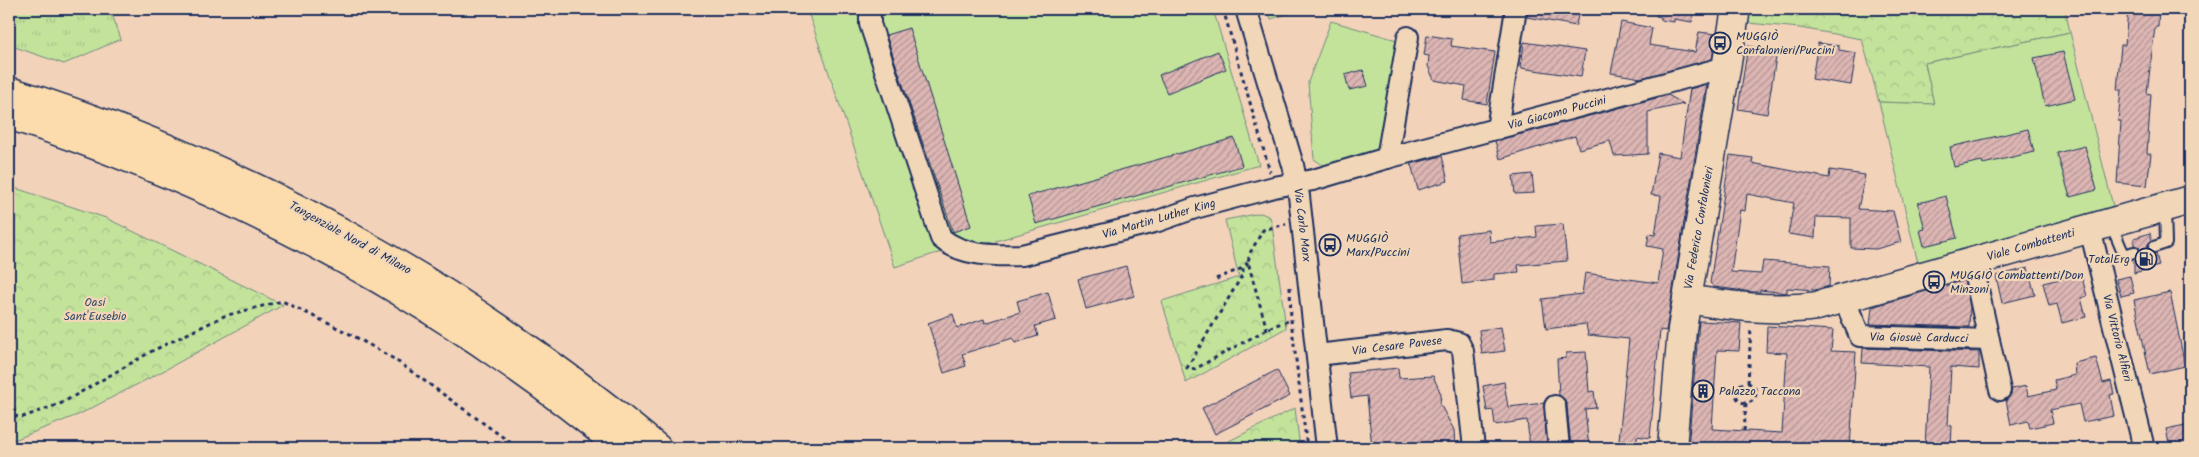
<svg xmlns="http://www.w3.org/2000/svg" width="2199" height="457" font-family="Kalam,sans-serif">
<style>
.grass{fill:url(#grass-tufts);stroke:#6f897c}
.park{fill:url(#park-crowns);stroke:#6f897c}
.garden{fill:#c3e39b;stroke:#6f897c}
.building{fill:url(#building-hatch);stroke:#1b2f5e}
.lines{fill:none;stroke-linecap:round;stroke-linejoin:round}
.lane-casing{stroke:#1b2f5e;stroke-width:14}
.street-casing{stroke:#1b2f5e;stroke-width:24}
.secondary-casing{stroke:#1b2f5e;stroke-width:31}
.highway-casing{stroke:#1b2f5e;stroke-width:31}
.path{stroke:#1b2f5e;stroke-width:3;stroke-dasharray:4 4;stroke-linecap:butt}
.lane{stroke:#f1d7b8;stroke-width:10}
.street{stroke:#f1d7b8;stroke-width:20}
.secondary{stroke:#f1d7b8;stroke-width:28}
.highway{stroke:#fcdcac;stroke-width:28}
.labels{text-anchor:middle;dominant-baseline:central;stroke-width:4.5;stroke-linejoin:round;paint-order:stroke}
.poi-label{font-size:12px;fill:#1b2f5e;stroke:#f1d7b8;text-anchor:start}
.street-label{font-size:12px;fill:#1b2f5e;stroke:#f1d7b8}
.park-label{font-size:12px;fill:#344a67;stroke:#f1d7b8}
</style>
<defs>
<pattern id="grass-tufts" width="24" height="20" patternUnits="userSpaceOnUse" patternTransform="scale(1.25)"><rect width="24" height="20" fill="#c3e39b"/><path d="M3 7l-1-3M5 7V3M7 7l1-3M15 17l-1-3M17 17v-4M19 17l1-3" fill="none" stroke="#a7c388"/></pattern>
<pattern id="park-crowns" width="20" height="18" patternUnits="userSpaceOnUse" patternTransform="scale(1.25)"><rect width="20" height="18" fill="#c3e39b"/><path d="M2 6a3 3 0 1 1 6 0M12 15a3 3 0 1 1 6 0" fill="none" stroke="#a7c388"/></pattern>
<pattern id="building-hatch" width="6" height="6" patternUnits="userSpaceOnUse" patternTransform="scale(1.25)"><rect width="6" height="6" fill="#ddb6b3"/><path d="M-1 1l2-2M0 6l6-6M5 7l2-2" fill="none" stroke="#b29495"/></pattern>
</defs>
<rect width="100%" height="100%" fill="#f3d2ba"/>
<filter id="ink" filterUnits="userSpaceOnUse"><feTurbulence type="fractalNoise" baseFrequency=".02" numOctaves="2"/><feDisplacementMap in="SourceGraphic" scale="10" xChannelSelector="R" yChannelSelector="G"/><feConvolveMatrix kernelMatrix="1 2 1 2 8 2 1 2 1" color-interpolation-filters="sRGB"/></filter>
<g filter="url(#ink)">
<polygon class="grass" points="9,9 110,9 121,39 64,64 9,45"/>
<g class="park">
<polygon points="1751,9 2065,9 2070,32 1925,63 1934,104 1879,102 1862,39 1800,28 1748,23"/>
<polygon points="9,186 106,218 283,305 163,371 80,414 9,442"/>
<polygon points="1261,213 1270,217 1272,225 1286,328 1186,383 1162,301 1239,277 1225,220"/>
<polygon points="1295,408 1300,448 1215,448"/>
</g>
<g class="garden">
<polygon points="807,9 1213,9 1259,165 992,242 934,254 895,267"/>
<polygon points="1268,9 1304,9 1271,19"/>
<polygon points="1331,21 1400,41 1379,150 1324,166 1314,159 1308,82"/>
<polygon points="2070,32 2113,206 1918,263 1879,102 1934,104 1925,63"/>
</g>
<g class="building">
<polygon points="1528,9 1579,9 1576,26 1527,17"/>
<polygon points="1657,9 1694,9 1692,22 1674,19 1674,22 1661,20 1661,17 1656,16"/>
<polygon points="2128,9 2159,9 2158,27 2155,27 2147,93 2151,94 2147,153 2151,154 2147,186 2117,183 2121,121 2118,121 2121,90 2117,90 2121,45 2125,45"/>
<polygon points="1621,22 1652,28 1649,45 1695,52 1699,32 1716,34 1712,59 1641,78 1611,73"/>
<polygon points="909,28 971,226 953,232 886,35"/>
<polygon points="1427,35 1452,39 1451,46 1495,52 1487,104 1464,100 1466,86 1434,80 1428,66 1429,56 1424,55"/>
<polygon points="1524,42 1585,51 1581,77 1521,68"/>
<polygon points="1818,43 1839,46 1839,50 1856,53 1851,85 1812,79"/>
<polygon points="1748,46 1777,51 1767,114 1738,109"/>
<polygon points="1218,51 1226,69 1167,93 1159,75"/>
<polygon points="2063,52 2075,99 2045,106 2034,58"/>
<polygon points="1363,70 1368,86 1349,90 1345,75"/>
<polygon points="1707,84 1666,331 1660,330 1650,438 1637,436 1637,441 1619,440 1629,339 1588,335 1586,324 1546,329 1542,299 1582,294 1585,273 1658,283 1663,249 1647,246 1649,234 1655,235 1661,196 1651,195 1658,153 1680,157 1690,89"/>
<polygon points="1668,95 1684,104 1648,112 1648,154 1614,156 1610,141 1579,149 1575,136 1500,159 1495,141"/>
<polygon points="2028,129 2034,152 1983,164 1982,161 1954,167 1950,147"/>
<polygon points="1234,138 1242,166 1036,224 1028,196"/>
<polygon points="2085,146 2097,190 2070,197 2057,153"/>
<polygon points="1730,155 1753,158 1752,163 1829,178 1830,170 1865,175 1858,209 1893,211 1901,242 1876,249 1851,248 1851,218 1816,217 1815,238 1788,234 1794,203 1747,194 1745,211 1740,210 1731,272 1761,274 1763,261 1830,266 1829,286 1815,290 1787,288 1787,293 1760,290 1760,292 1753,292 1714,287 1710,283"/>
<polygon points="1442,156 1448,181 1418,190 1411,164"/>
<polygon points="1532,174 1534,193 1515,194 1513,176"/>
<polygon points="1946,196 1957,238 1924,246 1920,230 1925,229 1918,203"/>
<polygon points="1563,224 1567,261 1518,265 1519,272 1494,274 1494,280 1462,284 1457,234 1489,230 1490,242 1537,237 1536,226"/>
<polygon points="2150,233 2152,240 2149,243 2147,249 2150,252 2156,254 2159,266 2134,273 2134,259 2139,257 2141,253 2139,247 2134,245 2134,238"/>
<polygon points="1126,266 1134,296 1086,309 1078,279"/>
<polygon points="2028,268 2035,295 2002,303 1996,276"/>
<polygon points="2081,274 2087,296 2081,298 2086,317 2062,323 2057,304 2049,306 2043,283"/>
<polygon points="2130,276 2134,293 2121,296 2116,279"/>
<polygon points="1964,280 1970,306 1969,327 1870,324 1872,307"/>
<polygon points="1048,292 1056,320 1035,326 1038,336 1015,343 1013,338 962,354 966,366 944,373 928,323 953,314 957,328 984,319 985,323 1020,312 1017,301"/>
<polygon points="2170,292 2185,366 2150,374 2134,300"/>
<polygon points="1699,321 1741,323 1739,351 1717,350 1712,429 1782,433 1787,353 1766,352 1767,326 1833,330 1831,351 1856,352 1850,448 1688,448"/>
<polygon points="1501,327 1505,351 1482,354 1479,330"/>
<polygon points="1863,348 1979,352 1979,369 1951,367 1948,425 1952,426 1951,447 1925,448 1929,367 1862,363"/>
<polygon points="1586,352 1589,392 1594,391 1596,408 1585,409 1589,448 1571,448 1567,405 1564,399 1559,395 1557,359 1566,358 1566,353"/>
<polygon points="2096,358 2103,383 2111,381 2114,394 2110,395 2114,416 2083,422 2079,404 2050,410 2053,423 2030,428 2028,421 2011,425 2006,400 2011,394 2012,389 2026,386 2028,396 2056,390 2054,380 2075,375 2074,363"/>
<polygon points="1398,368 1399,378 1433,376 1441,394 1440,404 1454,430 1455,448 1372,448 1367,396 1351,398 1348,373"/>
<polygon points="1277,370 1290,396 1215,434 1202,408"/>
<polygon points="1504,382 1508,407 1544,403 1547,448 1530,448 1527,420 1495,425 1493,410 1487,411 1483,386"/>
<polygon points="2190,424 2190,448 2170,448 2166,429"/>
</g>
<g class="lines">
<g class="lane-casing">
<g id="lane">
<polyline points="2111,224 2124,255 2134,252"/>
<polyline points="2154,247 2166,243 2165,209"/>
</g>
</g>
<g class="street-casing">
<g id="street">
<path d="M 870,9 L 870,24 L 941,238 C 961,256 996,256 1022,255 L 1158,221 L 1195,208 L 1274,187 L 1313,180 L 1387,158 L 1726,67"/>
<polyline points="1246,9 1293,165 1299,196 1327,448"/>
<polyline points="1497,129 1516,9"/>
<polyline points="1387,158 1408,37"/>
<polyline points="2090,229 2144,448"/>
<polyline points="1844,299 1860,336 1989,340 1972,262"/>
<polyline points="1989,340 2000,390"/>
<polyline points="1317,355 1447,340 1459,343 1463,351 1474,448"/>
<polyline points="1555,406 1559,448"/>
</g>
</g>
<g class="secondary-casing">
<g id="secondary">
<path d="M 1687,299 C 1729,306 1774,312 1817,306 L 2190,200"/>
<polyline points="1672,448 1682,329 1736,9"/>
</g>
</g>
<g class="highway-casing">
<g id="highway">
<path d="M 9,91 C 247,165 466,288 657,448"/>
<path d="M 9,115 C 232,187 441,298 622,448"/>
</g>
</g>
<g class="path">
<polyline points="1223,9 1270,172"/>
<polyline points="1248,262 1243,268 1243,274 1187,368 1195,369 1273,326 1291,320"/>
<polyline points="1216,279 1243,268"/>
<polyline points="1290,287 1291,320 1307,448"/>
<polyline points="1267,330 1248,262 1250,253 1263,230 1286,224"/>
<circle cx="1746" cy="393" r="10"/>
<polyline points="1748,383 1751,328"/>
<polyline points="9,392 15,412 12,419 9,421"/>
<polyline points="14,416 23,417 62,403 152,351 224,316 282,301 352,335 394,359 518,448"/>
<polyline points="1744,431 1746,403"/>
</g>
<use href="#lane" class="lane"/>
<use href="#street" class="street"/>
<use href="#secondary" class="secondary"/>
<use href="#highway" class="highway"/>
</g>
</g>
<defs>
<g id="bus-ring" transform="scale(1.125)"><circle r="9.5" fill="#f1d7b8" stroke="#1b2f5e" stroke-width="1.5"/><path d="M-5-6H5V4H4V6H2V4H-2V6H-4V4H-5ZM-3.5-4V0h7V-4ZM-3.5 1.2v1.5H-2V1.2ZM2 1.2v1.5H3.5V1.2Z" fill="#1b2f5e"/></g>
<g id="fuel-ring" transform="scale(1.125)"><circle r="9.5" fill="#f1d7b8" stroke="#1b2f5e" stroke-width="1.5"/><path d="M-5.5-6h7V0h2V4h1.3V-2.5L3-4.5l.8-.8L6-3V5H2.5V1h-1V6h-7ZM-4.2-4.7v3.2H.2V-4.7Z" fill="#1b2f5e"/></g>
<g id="building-ring" transform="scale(1.125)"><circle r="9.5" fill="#f1d7b8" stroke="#1b2f5e" stroke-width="1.5"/><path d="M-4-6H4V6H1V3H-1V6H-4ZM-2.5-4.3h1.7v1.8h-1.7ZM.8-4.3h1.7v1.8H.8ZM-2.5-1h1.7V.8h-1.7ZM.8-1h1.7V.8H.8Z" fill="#1b2f5e"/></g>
</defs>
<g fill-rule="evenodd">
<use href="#bus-ring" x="1720" y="43"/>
<use href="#bus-ring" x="1330" y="245"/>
<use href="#fuel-ring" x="2146" y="259"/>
<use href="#bus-ring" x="1934" y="282"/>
<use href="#building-ring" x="1703" y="391"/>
</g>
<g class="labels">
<g class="poi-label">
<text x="1736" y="36">MUGGIÒ<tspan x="1736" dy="14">Confalonieri/Puccini</tspan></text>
<text x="1346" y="238">MUGGIÒ<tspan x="1346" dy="14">Marx/Puccini</tspan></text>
<text x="2130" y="259" text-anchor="end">TotalErg</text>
<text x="1950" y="275">MUGGIÒ Combattenti/Don<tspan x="1950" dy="14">Minzoni</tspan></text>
<text x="1719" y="391">Palazzo Taccona</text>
</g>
<g class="street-label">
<text transform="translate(1557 113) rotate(-15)">Via Giacomo Puccini</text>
<text transform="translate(1159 219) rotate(-16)">Via Martin Luther King</text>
<text transform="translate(1302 225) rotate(83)">Via Carlo Marx</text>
<text transform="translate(1699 228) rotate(-80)">Via Federico Confalonieri</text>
<text transform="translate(350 238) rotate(29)">Tangenziale Nord di Milano</text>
<text transform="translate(2031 245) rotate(-16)">Viale Combattenti</text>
<text transform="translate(1919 338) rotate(1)">Via Giosuè Carducci</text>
<text transform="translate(2117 338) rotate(76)">Via Vittorio Alfieri</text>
<text transform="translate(1397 346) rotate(-7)">Via Cesare Pavese</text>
</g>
<g class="park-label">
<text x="95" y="302">Oasi<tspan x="95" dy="14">Sant'Eusebio</tspan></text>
</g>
</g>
<rect width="2199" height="457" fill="none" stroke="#f1d7b8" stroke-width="30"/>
<rect x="15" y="15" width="2169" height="427" fill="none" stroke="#1b2f5e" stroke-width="2" filter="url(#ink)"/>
</svg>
